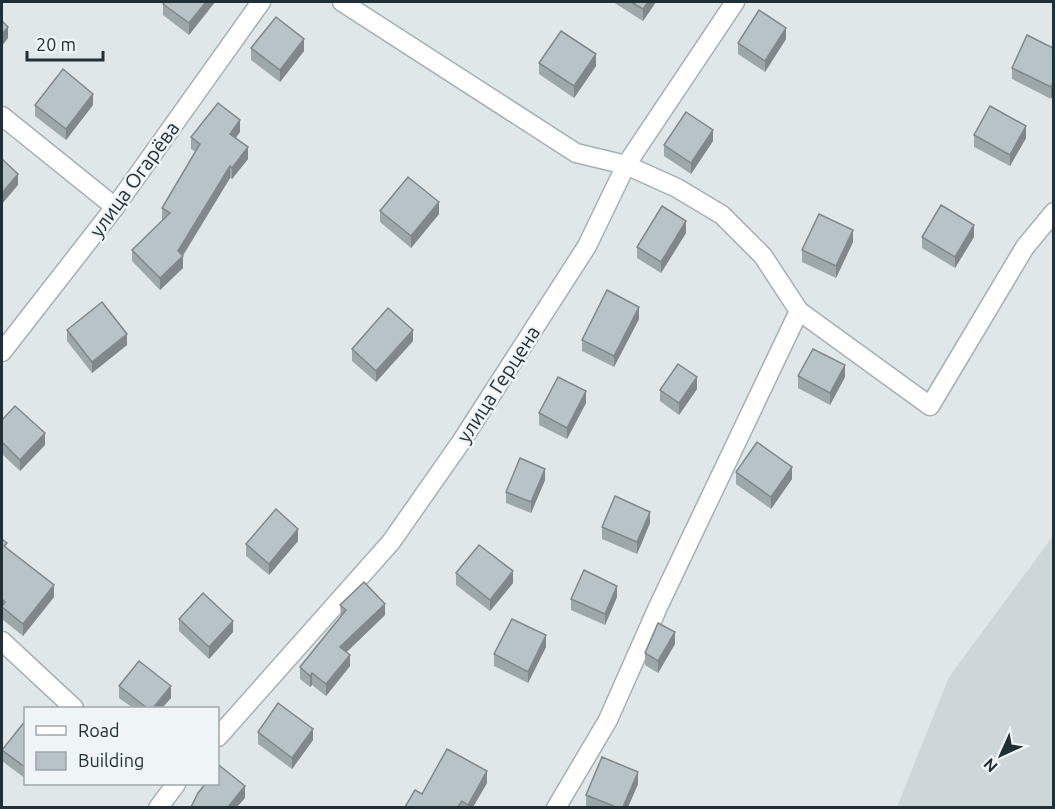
<svg xmlns="http://www.w3.org/2000/svg" width="1055" height="809" font-family="Ubuntu,sans-serif">
<style>
.built{fill:#cdd7d9}
.lines{fill:none;stroke-linecap:round;stroke-linejoin:round}
.street-casing{stroke:#a6b0b4;stroke-width:21}
.street{stroke:#fff;stroke-width:18}
.wall{fill:#9da8aa}
.shaded-wall{fill:#80888b}
.building{fill:#b7c3c6;stroke:#80888b;stroke-width:1.5}
.labels{text-anchor:middle;dominant-baseline:central;stroke-width:5;stroke-linejoin:round;paint-order:stroke}
.street-label{font-size:20px;fill:#213037;stroke:#eff5f6}
</style>
<rect width="100%" height="100%" fill="#dfe7e9"/>
<polygon class="built" points="1053,536 1053,807 897,807 949,677"/>
<g class="lines">
<g class="street-casing">
<g id="street">
<polyline points="342,2 576,153 626,165 677,188 722,215 763,256 799,311 930,406 1025,247 1054,212"/>
<polyline points="2,116 115,207"/>
<polyline points="2,352 115,207 261,2"/>
<polyline points="2,641 74,708"/>
<polyline points="218,737 391,542 461,442 587,246 626,165 735,2"/>
<polyline points="158,808 176,784"/>
<polyline points="556,808 608,720 658,607 799,311"/>
</g>
</g>
<use href="#street" class="street"/>
</g>
<g class="wall">
<polygon points="165,2 215,2 189,35 163,15 163,4"/>
<polygon points="613,2 656,2 643,21"/>
<polygon points="786,39 765,72 738,54 738,43"/>
<polygon points="251,48 304,51 280,82 251,60"/>
<polygon points="1053,48 1051,99 1012,79 1012,68"/>
<polygon points="539,63 596,66 574,98 539,74"/>
<polygon points="35,105 93,105 66,140 35,116"/>
<polygon points="240,132 236,138 248,159 232,179 230,178 183,256 183,268 160,290 132,261 132,250 163,220 162,220 162,208 196,152 191,149 191,137"/>
<polygon points="974,135 1026,138 1010,166 974,147"/>
<polygon points="713,141 691,174 664,156 664,145"/>
<polygon points="380,211 439,214 411,248 380,222"/>
<polygon points="686,233 661,273 637,258 637,247"/>
<polygon points="922,237 974,237 955,268 922,248"/>
<polygon points="853,242 836,278 802,262 802,250"/>
<polygon points="639,319 614,367 582,351 582,340"/>
<polygon points="67,330 127,345 92,373 67,341"/>
<polygon points="413,341 376,382 352,361 352,349"/>
<polygon points="798,376 845,377 830,405 798,388"/>
<polygon points="697,389 679,415 660,401 660,390"/>
<polygon points="586,403 567,439 539,425 539,413"/>
<polygon points="2,420 45,445 20,471 2,454"/>
<polygon points="736,472 792,479 771,509 736,484"/>
<polygon points="545,480 531,513 506,503 506,492"/>
<polygon points="650,523 637,554 602,539 602,527"/>
<polygon points="2,539 7,548 54,597 23,636 2,619"/>
<polygon points="298,541 269,575 246,556 246,544"/>
<polygon points="456,573 513,583 490,611 456,585"/>
<polygon points="617,597 605,625 571,610 571,599"/>
<polygon points="340,605 385,615 347,652 350,666 326,696 312,685 310,687 300,679 300,667 341,617"/>
<polygon points="179,619 233,632 209,659 179,631"/>
<polygon points="675,644 658,673 645,665 645,653"/>
<polygon points="546,647 528,683 494,666 494,654"/>
<polygon points="119,686 171,698 162,708 133,708 119,698"/>
<polygon points="26,720 26,779 2,761 2,750"/>
<polygon points="258,732 313,740 292,769 258,744"/>
<polygon points="487,783 473,807 405,807 422,794"/>
<polygon points="638,784 628,807 586,807 586,795"/>
</g>
<g class="shaded-wall">
<polygon points="206,2 215,2 189,35 189,23"/>
<polygon points="648,2 656,2 643,21 643,9"/>
<polygon points="8,27 8,38 2,46 2,34"/>
<polygon points="786,28 786,39 765,72 765,61"/>
<polygon points="304,39 304,51 280,82 280,70"/>
<polygon points="596,54 596,66 574,98 574,86"/>
<polygon points="1053,83 1053,94 1051,99 1051,87"/>
<polygon points="93,94 93,105 66,140 66,129"/>
<polygon points="240,120 240,132 230,145 230,134"/>
<polygon points="1026,126 1026,138 1010,166 1010,155"/>
<polygon points="713,130 713,141 691,174 691,163"/>
<polygon points="248,147 248,159 232,179 232,168"/>
<polygon points="230,166 230,178 181,258 183,256 183,268 160,290 160,278 178,251"/>
<polygon points="18,174 18,185 2,204 2,193"/>
<polygon points="439,202 439,214 411,248 411,236"/>
<polygon points="686,221 686,233 661,273 661,262"/>
<polygon points="974,225 974,237 955,268 955,257"/>
<polygon points="853,230 853,242 836,278 836,266"/>
<polygon points="639,307 639,319 614,367 614,356"/>
<polygon points="413,330 413,341 376,382 376,371"/>
<polygon points="127,334 127,345 92,373 92,362"/>
<polygon points="845,365 845,377 830,405 830,393"/>
<polygon points="697,377 697,389 679,415 679,403"/>
<polygon points="586,391 586,403 567,439 567,428"/>
<polygon points="45,433 45,445 20,471 20,460"/>
<polygon points="792,467 792,479 771,509 771,497"/>
<polygon points="545,469 545,480 531,513 531,502"/>
<polygon points="650,512 650,523 637,554 637,542"/>
<polygon points="298,529 298,541 269,575 269,564"/>
<polygon points="513,571 513,583 490,611 490,600"/>
<polygon points="54,585 54,597 23,636 23,624"/>
<polygon points="617,586 617,597 605,625 605,614"/>
<polygon points="385,604 385,615 340,658 340,647"/>
<polygon points="233,621 233,632 209,659 209,647"/>
<polygon points="675,632 675,644 658,673 658,661"/>
<polygon points="546,635 546,647 528,683 528,672"/>
<polygon points="350,655 350,666 326,696 326,684"/>
<polygon points="312,673 312,685 310,687 310,676"/>
<polygon points="171,686 171,698 162,708 153,708"/>
<polygon points="313,729 313,740 292,769 292,758"/>
<polygon points="487,771 487,783 473,807 468,807 468,805"/>
<polygon points="638,772 638,784 628,807 623,807"/>
<polygon points="245,786 245,798 237,807 228,807"/>
</g>
<g class="building">
<polygon points="165,2 206,2 189,23 163,4"/>
<polygon points="631,2 648,2 643,9"/>
<polygon points="759,10 786,28 765,61 738,43"/>
<polygon points="276,17 304,39 280,70 251,48"/>
<polygon points="2,21 8,27 2,34"/>
<polygon points="561,31 596,54 574,86 539,63"/>
<polygon points="1027,35 1053,48 1053,83 1051,87 1012,68"/>
<polygon points="63,69 93,94 66,129 35,105"/>
<polygon points="218,103 240,120 230,134 248,147 232,168 230,166 178,251 183,256 160,278 132,250 170,213 162,208 200,144 191,137"/>
<polygon points="990,106 1026,126 1010,155 974,135"/>
<polygon points="686,112 713,130 691,163 664,145"/>
<polygon points="2,159 18,174 2,193"/>
<polygon points="408,177 439,202 411,236 380,211"/>
<polygon points="941,205 974,225 955,257 922,237"/>
<polygon points="662,206 686,221 661,262 637,247"/>
<polygon points="819,214 853,230 836,266 802,250"/>
<polygon points="607,290 639,307 614,356 582,340"/>
<polygon points="102,302 127,334 92,362 67,330"/>
<polygon points="388,308 413,330 376,371 352,349"/>
<polygon points="813,349 845,365 830,393 798,376"/>
<polygon points="678,364 697,377 679,403 660,390"/>
<polygon points="558,377 586,391 567,428 539,413"/>
<polygon points="15,406 45,433 20,460 2,442 2,420"/>
<polygon points="757,442 792,467 771,497 736,472"/>
<polygon points="520,458 545,469 531,502 506,492"/>
<polygon points="615,496 650,512 637,542 602,527"/>
<polygon points="276,509 298,529 269,564 246,544"/>
<polygon points="2,539 7,543 4,546 54,585 23,624 2,607 2,606 5,602 2,599"/>
<polygon points="479,545 513,571 490,600 456,573"/>
<polygon points="584,570 617,586 605,614 571,599"/>
<polygon points="364,582 385,604 340,647 350,655 326,684 312,673 310,676 300,667 346,610 340,605"/>
<polygon points="203,593 233,621 209,647 179,619"/>
<polygon points="512,619 546,635 528,672 494,654"/>
<polygon points="658,623 675,632 658,661 645,653"/>
<polygon points="139,661 171,686 153,708 147,708 119,686"/>
<polygon points="278,703 313,729 292,758 258,732"/>
<polygon points="26,720 26,768 2,750"/>
<polygon points="447,749 487,771 468,805 462,801 458,807 405,807 415,790 422,794"/>
<polygon points="602,757 638,772 623,807 616,807 586,795"/>
<polygon points="220,766 245,786 228,807 191,807 198,793 206,783 218,783 218,770"/>
</g>
<g class="labels">
<g class="street-label">
<text transform="translate(134 179) rotate(-54)">улица Огарёва</text>
<text transform="translate(498 384) rotate(-57)">улица Герцена</text>
</g>
</g>
<rect width="1055" height="809" fill="none" stroke="#213037" stroke-width="6"/>
<rect x="24" y="707" width="195" height="78" fill="#eff5f6" stroke="#9da6aa" stroke-width="1.5"/>
<rect x="36" y="726" width="30" height="9" fill="#ffffff" stroke="#9da6aa" stroke-width="1.5"/>
<text x="78" y="737" font-size="18" fill="#213037">Road</text>
<rect x="36" y="752" width="30" height="18" fill="#b7c3c6" stroke="#9da6aa" stroke-width="1.5"/>
<text x="78" y="767" font-size="18" fill="#213037">Building</text>
<g transform="translate(1001 755) rotate(225)" stroke="#eff5f6" stroke-width="4.5" paint-order="stroke">
<path d="M0-4.5L10 22L0 15L-10 22Z" fill="#213037"/>
<text y="-9" font-size="16" font-weight="bold" text-anchor="middle" fill="#213037">N</text>
</g>
<path d="M27 51v9h76v-9" fill="none" stroke="#213037" stroke-width="3"/>
<text x="36" y="51" font-size="18" fill="#213037" stroke="#eff5f6" stroke-width="4.5" paint-order="stroke">20 m</text>
</svg>
